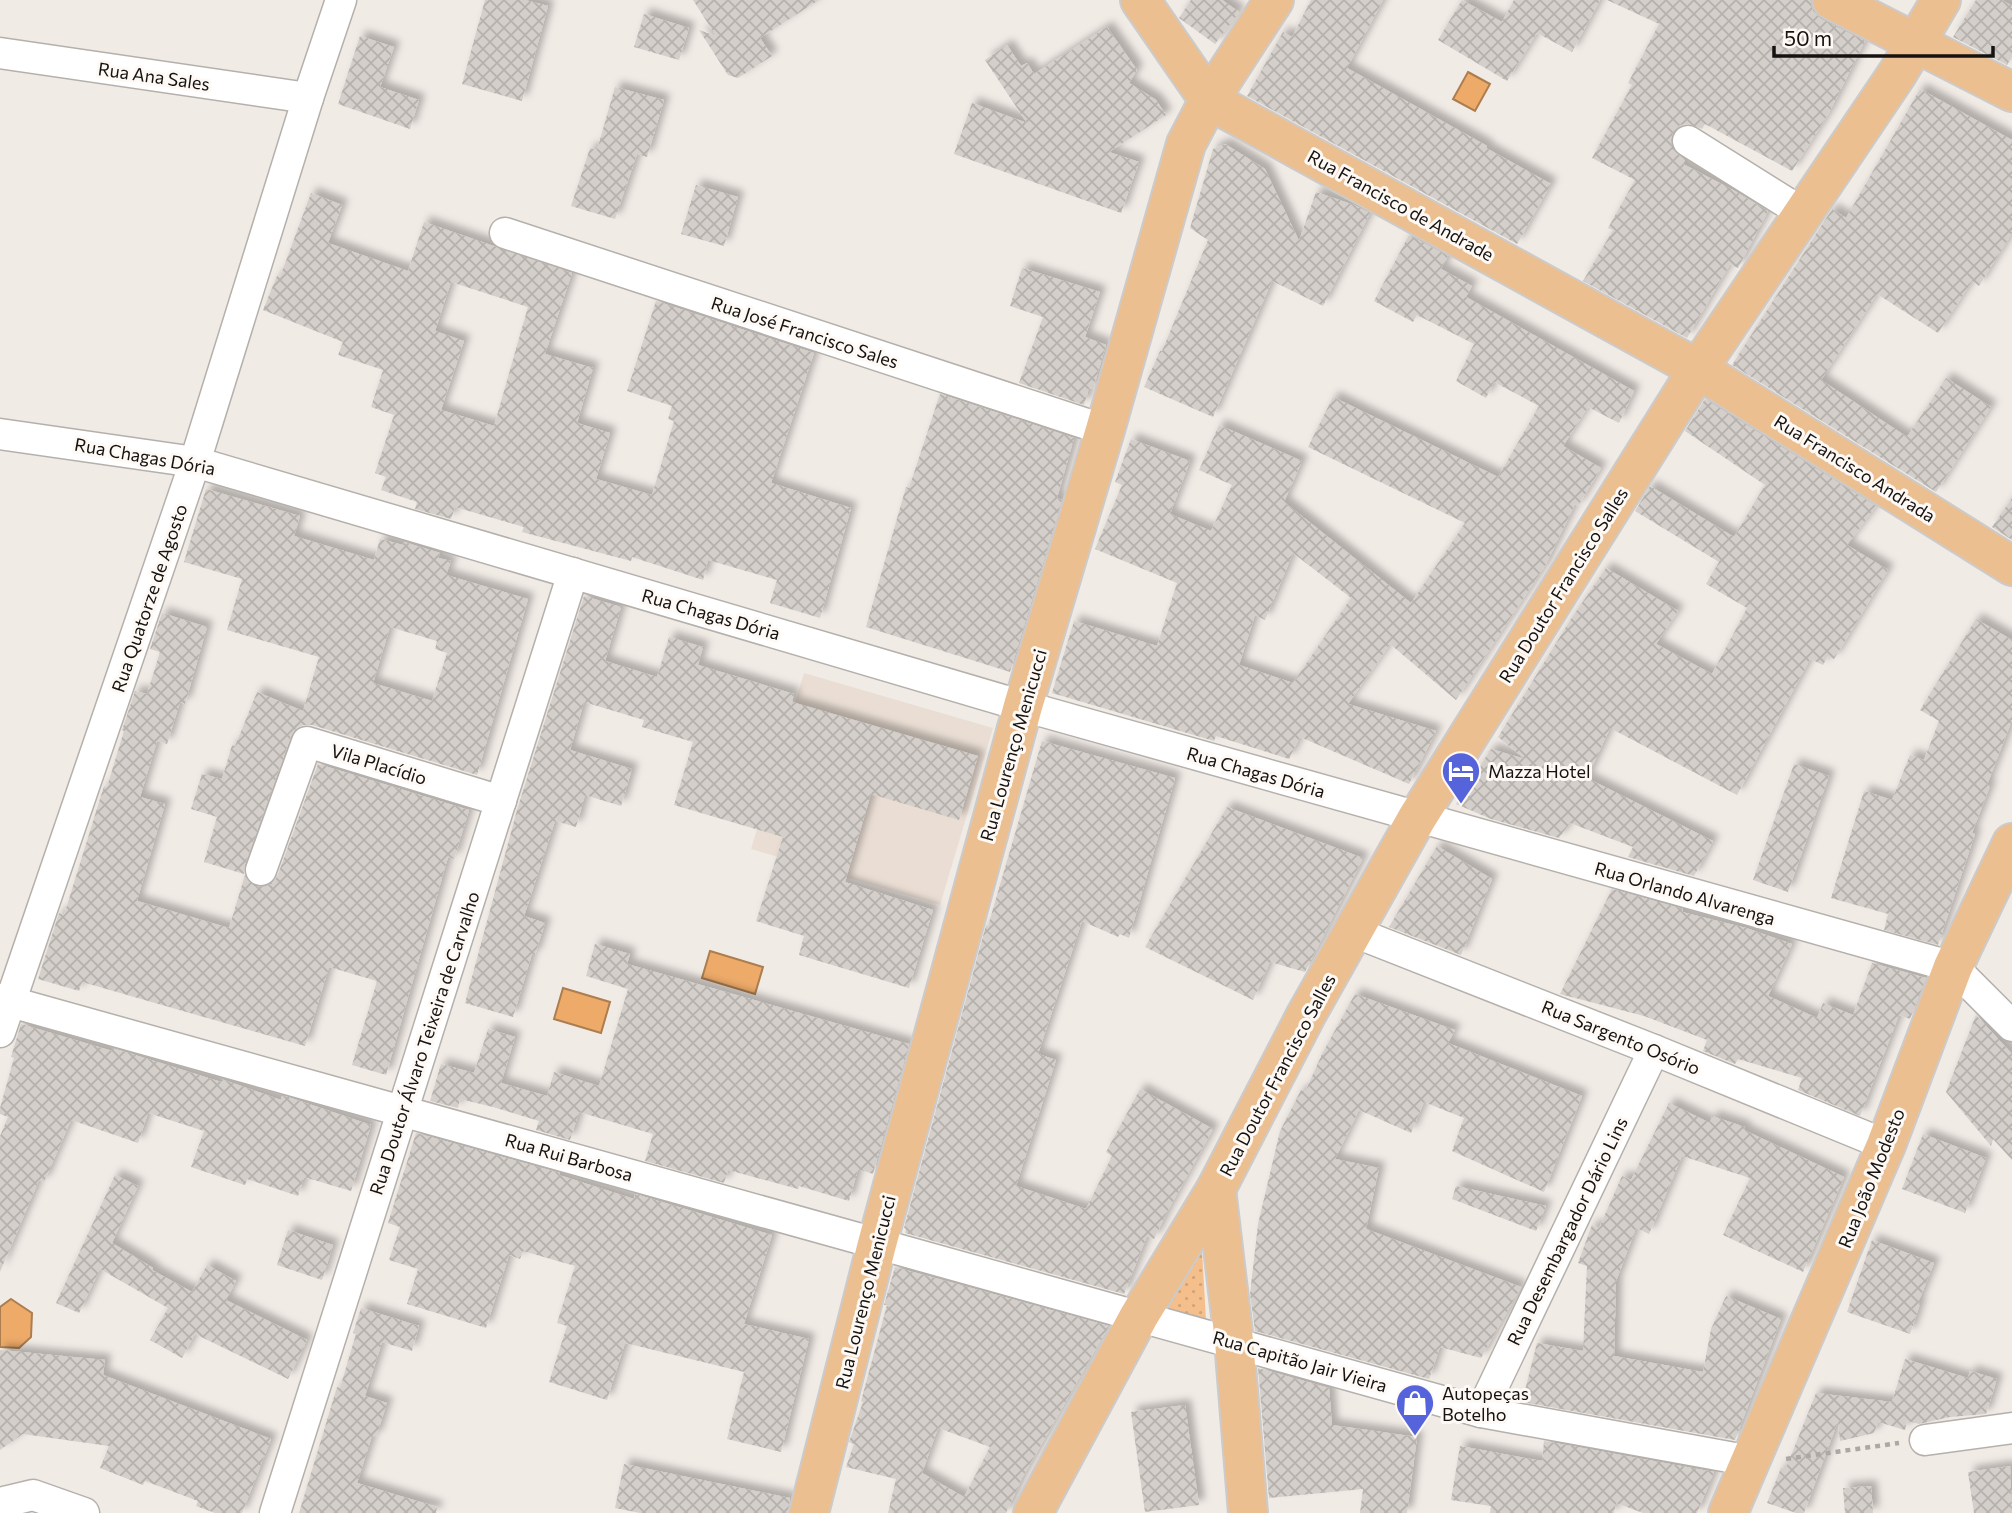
<svg xmlns="http://www.w3.org/2000/svg" width="2012" height="1513" font-family="Commissioner,sans-serif">
<style>
.built{fill:#eaded4}
.park{fill:url(#park-dots)}
.water{fill:#edaa69;stroke:#ac7d4f;stroke-width:2}
.building{fill:url(#building-cross-hatch);fill-rule:evenodd;filter:url(#shadow)}
.lines{fill:none;stroke-linecap:round;stroke-linejoin:round}
.minor-casing{stroke:#b5b0ab;stroke-width:33}
.major-casing{stroke:#cccbcb;stroke-width:42}
.path{stroke:#ada8a4;stroke-width:4.5;stroke-dasharray:5 5;stroke-linecap:butt}
.minor{stroke:#fff;stroke-width:30}
.major{stroke:#ecbf91;stroke-width:38}
.labels{text-anchor:middle;dominant-baseline:central;stroke-width:6;stroke-linejoin:round;paint-order:stroke}
.street-label{font-size:18px;fill:#151311;stroke:#fef9f4}
.poi-label{font-size:18px;fill:#151311;stroke:#fef9f4;text-anchor:start}
</style>
<defs>
<pattern id="park-dots" width="8" height="8" patternUnits="userSpaceOnUse" patternTransform="scale(1.75)"><rect width="8" height="8" fill="#f5bf8c"/><path d="M2 2h.1M6 6h.1" fill="none" stroke="#d1a378" stroke-width="1.8" stroke-linecap="round"/></pattern>
<pattern id="building-cross-hatch" width="8" height="8" patternUnits="userSpaceOnUse" patternTransform="scale(1.75)"><rect width="8" height="8" fill="#d4cfca"/><path d="M0 0l8 8M0 8l8-8" fill="none" stroke="#b5b1ac"/></pattern>
<filter id="shadow"><feDropShadow dx="6" dy="-6" stdDeviation="3.5" flood-color="#0004"/></filter>
</defs>
<rect width="100%" height="100%" fill="#f1ebe6"/>
<polygon class="built" points="804,673 993,728 940,905 751,849"/>
<polygon class="park" points="1201,1233 1206,1320 1158,1313"/>
<g class="water">
<polygon points="1468,72 1490,84 1475,111 1453,99"/>
<polygon points="710,951 763,967 755,994 702,978"/>
<polygon points="563,988 610,1002 601,1033 554,1019"/>
<polygon points="11,1299 32,1313 31,1337 19,1348 0,1347 0,1307"/>
</g>
<g class="building">
<polygon points="485,0 525,0 548,6 522,101 462,84"/>
<polygon points="693,0 819,0 760,38 772,56 738,78 728,75 699,30 716,36"/>
<polygon points="1191,0 1222,0 1239,12 1215,44 1179,18"/>
<polygon points="1311,0 1383,0 1347,68 1487,146 1486,148 1551,184 1517,244 1247,96 1283,32 1292,37"/>
<polygon points="1462,0 1502,22 1514,0 1600,0 1572,52 1537,33 1507,81 1438,40"/>
<polygon points="1607,0 1810,0 1813,11 1821,19 1865,41 1829,113 1792,171 1705,124 1702,129 1689,124 1680,125 1673,132 1671,140 1672,149 1685,160 1683,164 1733,190 1768,211 1738,268 1730,264 1687,338 1583,281 1613,230 1608,228 1635,180 1592,158 1632,85 1628,83 1659,24"/>
<polygon points="1976,0 2002,0 2012,6 2012,57 2007,65 1953,37"/>
<polygon points="644,14 689,28 679,60 634,47"/>
<polygon points="1107,27 1137,70 1129,83 1156,100 1166,115 1109,152 1139,162 1121,213 954,154 972,103 1027,123 985,60 1007,45 1021,66 1027,63 1034,74"/>
<polygon points="360,36 394,47 380,87 419,100 410,129 338,104"/>
<polygon points="615,87 664,100 647,157 637,154 615,219 571,206 590,148 597,150"/>
<polygon points="1920,89 2012,140 2012,233 1979,286 1972,281 1938,333 1877,294 1821,380 1907,437 1946,378 1991,407 1936,492 1732,365 1832,209 1846,218"/>
<polygon points="1225,144 1265,169 1299,241 1316,192 1354,205 1370,213 1323,306 1272,281 1213,417 1144,387 1160,351 1162,351 1208,240 1190,228 1213,149"/>
<polygon points="696,185 738,197 724,246 681,234"/>
<path d="M 311,193 L 342,205 L 328,243 L 408,271 L 424,222 L 572,273 L 545,354 L 593,368 L 577,423 L 610,433 L 596,479 L 652,495 L 674,421 L 668,419 L 672,406 L 627,391 L 656,301 L 814,353 L 771,483 L 851,508 L 820,618 L 770,603 L 777,580 L 708,560 L 703,580 L 632,557 L 631,561 L 522,532 L 524,527 L 455,507 L 451,519 L 415,509 L 417,502 L 381,490 L 386,477 L 375,473 L 394,415 L 371,407 L 383,370 L 338,355 L 343,342 L 263,310 L 277,276 L 280,277 ZM 451,282 L 528,307 L 494,426 L 441,410 L 464,341 L 435,331 Z"/>
<path d="M 1409,235 L 1448,256 L 1441,269 L 1472,286 L 1466,297 L 1634,391 L 1619,423 L 1588,407 L 1563,446 L 1601,468 L 1578,506 L 1575,504 L 1546,564 L 1456,700 L 1390,644 L 1348,704 L 1436,731 L 1409,784 L 1300,737 L 1289,759 L 1216,736 L 1214,741 L 1052,693 L 1074,621 L 1157,646 L 1177,583 L 1095,549 L 1122,485 L 1115,482 L 1131,439 L 1190,461 L 1170,514 L 1211,531 L 1232,485 L 1199,470 L 1219,425 L 1302,461 L 1284,502 L 1411,603 L 1465,523 L 1308,447 L 1333,397 L 1498,477 L 1539,406 L 1494,382 L 1486,398 L 1456,381 L 1474,344 L 1417,315 L 1413,322 L 1374,301 ZM 1293,553 L 1351,598 L 1293,683 L 1239,665 L 1255,615 L 1265,620 Z"/>
<polygon points="1022,268 1100,292 1085,337 1106,345 1093,389 1089,388 1084,405 1019,383 1043,317 1010,306"/>
<polygon points="940,394 1074,438 1057,498 1062,500 1010,672 866,627 906,487 909,488"/>
<polygon points="1705,399 1876,506 1847,545 1888,570 1834,659 1828,656 1823,665 1810,659 1737,795 1610,728 1587,778 1713,841 1694,876 1628,857 1633,847 1570,823 1559,838 1491,819 1456,804 1491,749 1525,759 1498,737 1571,619 1606,568 1678,611 1656,644 1712,674 1747,608 1706,584 1719,562 1635,511 1650,486 1734,537 1765,485 1685,431"/>
<path d="M 206,489 L 300,516 L 294,536 L 374,560 L 380,539 L 403,545 L 404,542 L 440,553 L 438,558 L 451,561 L 446,575 L 528,599 L 477,775 L 312,725 L 303,725 L 295,729 L 291,736 L 245,864 L 244,874 L 204,862 L 217,817 L 191,809 L 202,774 L 222,779 L 232,745 L 235,746 L 257,692 L 303,711 L 319,657 L 227,630 L 242,579 L 184,562 ZM 390,627 L 437,641 L 435,649 L 447,653 L 432,701 L 373,683 Z"/>
<polygon points="2012,498 2012,540 1992,527"/>
<polygon points="584,596 621,607 605,661 657,677 669,637 703,647 698,665 794,694 792,702 978,756 959,820 871,794 845,882 933,910 909,988 799,955 804,936 756,921 783,837 674,805 693,742 642,727 644,720 584,702 570,750 632,769 621,806 585,795 576,827 555,821 524,916 545,923 535,955 532,954 513,1017 465,1003 517,810"/>
<polygon points="162,613 207,627 185,704 180,702 167,744 157,741 140,797 165,804 137,901 229,928 245,875 254,886 263,887 272,884 277,877 318,764 469,810 454,859 448,857 386,1075 352,1065 377,981 329,967 305,1046 82,982 79,991 38,979 59,913 64,915 104,786 107,787 124,731 122,730 135,691 147,694 160,652 150,649"/>
<polygon points="1976,619 2012,640 2012,720 1987,785 1990,786 1972,833 1975,834 1938,945 1884,930 1888,914 1831,898 1864,791 1892,800 1910,755 1924,760 1939,721 1920,710"/>
<polygon points="1042,741 1175,778 1129,938 1120,934 1118,937 1082,921 1038,1054 1056,1060 1016,1186 1086,1209 1112,1156 1106,1152 1140,1089 1213,1129 1167,1212 1154,1239 1147,1236 1124,1294 905,1233 906,1229 904,1228 986,925 988,926"/>
<polygon points="1794,764 1829,776 1788,892 1753,880"/>
<polygon points="1227,807 1363,858 1305,972 1270,962 1253,1000 1145,947"/>
<polygon points="1437,846 1492,879 1461,955 1389,927"/>
<polygon points="1612,889 1683,909 1682,912 1746,928 1792,944 1768,996 1817,1018 1823,1003 1853,1015 1872,963 1926,978 1910,1019 1899,1015 1860,1116 1798,1090 1802,1078 1738,1059 1735,1064 1703,1051 1707,1040 1644,1016 1560,994"/>
<polygon points="595,944 630,954 627,964 909,1044 873,1174 858,1169 849,1201 799,1186 798,1189 728,1170 724,1183 645,1161 653,1134 579,1112 570,1140 536,1130 539,1121 493,1107 460,1099 458,1108 430,1101 441,1064 474,1073 488,1029 515,1037 501,1083 547,1096 554,1072 599,1086 628,989 586,976"/>
<polygon points="1355,994 1455,1030 1448,1043 1582,1096 1544,1192 1452,1151 1464,1118 1424,1102 1411,1133 1359,1110 1335,1159 1379,1168 1366,1229 1521,1287 1481,1358 1440,1347 1429,1379 1255,1331 1250,1294 1258,1224 1280,1131 1301,1090 1305,1092 1322,1054"/>
<polygon points="1976,1015 2012,1054 2012,1160 1993,1139 1991,1146 1946,1092"/>
<polygon points="21,1024 112,1051 112,1048 135,1055 221,1082 221,1079 281,1100 282,1096 288,1097 371,1125 351,1191 304,1177 298,1196 247,1179 245,1185 191,1167 204,1131 148,1113 138,1143 71,1120 44,1182 39,1180 0,1272 0,1136 8,1117 0,1114 0,1108 14,1058 11,1057"/>
<polygon points="1669,1103 1710,1123 1712,1116 1745,1127 1744,1130 1844,1177 1803,1272 1723,1235 1750,1178 1682,1156 1649,1234 1636,1228 1616,1281 1614,1356 1703,1372 1711,1329 1726,1296 1781,1319 1735,1440 1522,1402 1537,1343 1583,1351 1587,1266 1578,1263 1592,1225 1599,1228 1622,1176 1631,1180"/>
<polygon points="416,1133 560,1173 559,1175 634,1199 635,1194 772,1235 744,1324 809,1339 781,1452 727,1439 744,1372 625,1343 607,1400 549,1382 567,1326 557,1323 575,1266 523,1251 520,1259 509,1255 486,1328 407,1304 418,1269 389,1260 400,1227 388,1223"/>
<polygon points="1923,1134 1986,1158 1965,1213 1902,1189"/>
<polygon points="115,1175 138,1186 112,1243 153,1268 152,1270 192,1292 207,1265 236,1281 226,1300 307,1340 288,1379 195,1334 182,1358 150,1340 168,1308 100,1269 79,1313 56,1303"/>
<polygon points="1456,1186 1546,1206 1536,1231 1452,1199"/>
<polygon points="288,1230 333,1245 322,1280 277,1265"/>
<polygon points="1872,1240 1934,1263 1918,1303 1920,1304 1910,1334 1847,1312"/>
<path d="M 895,1267 L 1109,1326 L 1022,1478 L 1006,1513 L 888,1513 L 896,1479 L 846,1467 L 854,1444 L 849,1442 L 863,1402 L 861,1401 L 887,1305 L 884,1305 ZM 938,1428 L 990,1447 L 964,1497 L 922,1473 Z"/>
<polygon points="361,1308 419,1326 412,1351 382,1342 365,1396 387,1403 376,1437 372,1436 357,1483 437,1507 436,1513 299,1513 337,1387 340,1388 356,1334 353,1333"/>
<polygon points="0,1350 105,1360 103,1375 271,1439 242,1513 215,1513 196,1506 198,1501 145,1481 143,1485 100,1468 109,1446 23,1434 0,1450"/>
<polygon points="1905,1359 1968,1378 1970,1371 1997,1379 1986,1414 1950,1417 1919,1424 1907,1421 1905,1430 1878,1422 1874,1433 1840,1441 1838,1421 1804,1513 1796,1513 1767,1503 1781,1468 1786,1468 1816,1393 1892,1402"/>
<polygon points="1258,1368 1329,1388 1332,1425 1417,1437 1407,1513 1360,1513 1363,1489 1269,1498"/>
<polygon points="1185,1405 1199,1505 1145,1512 1131,1412"/>
<polygon points="1544,1441 1714,1472 1697,1513 1643,1513 1616,1503 1614,1513 1490,1513 1491,1506 1451,1500 1460,1446 1542,1461"/>
<polygon points="624,1464 790,1498 788,1513 640,1513 615,1508"/>
<polygon points="2010,1466 2012,1513 1974,1513 1968,1472"/>
<polygon points="1871,1486 1873,1513 1845,1513 1843,1488"/>
</g>
<g class="lines">
<g class="minor-casing">
<g id="minor">
<polyline points="0,53 308,98"/>
<polyline points="1688,141 1803,213"/>
<polyline points="505,233 1105,430"/>
<polyline points="0,434 195,462 1023,706 1953,967 2012,1026"/>
<polyline points="261,870 307,742 501,801"/>
<polyline points="1354,932 1654,1050 1886,1145"/>
<polyline points="0,999 1481,1412 1751,1461"/>
<polyline points="0,1032 195,462 308,98 341,0"/>
<polyline points="1481,1412 1654,1050"/>
<polyline points="1925,1440 2012,1428"/>
<polyline points="0,1503 33,1495 84,1513"/>
<polyline points="275,1513 573,573"/>
</g>
</g>
<g class="major-casing">
<g id="major">
<polyline points="1140,0 1209,100 1698,369 2012,566"/>
<polyline points="1832,0 2012,92"/>
<polyline points="1216,1189 1234,1341 1248,1513"/>
<polyline points="809,1513 877,1244 1023,706 1105,430 1186,144 1209,100 1274,0"/>
<polyline points="1033,1513 1139,1316 1216,1189 1306,1015 1417,818 1698,369 1897,74 1941,0"/>
<polyline points="1728,1513 1886,1145 1953,967 2012,843"/>
</g>
</g>
<polyline class="path" points="1786,1459 1899,1443"/>
<use href="#minor" class="minor"/>
<use href="#major" class="major"/>
</g>
<defs>
<g id="hotel-pin" transform="scale(2.0125)"><path d="M0 17L-7.5 6A9.5 9.5 0 1 1 7.5 6Z" fill="#5564db" stroke="#fef9f4"/><path d="M-6-4.5h1.5V1H6V5H4.5V3h-9V5H-6ZM-4 0a1.8 1.8 0 1 1 3.6 0ZM.5 0V-2.5h3Q6-2.5 6 0Z" fill="#fff"/></g>
<g id="shop-pin" transform="scale(2.0125)"><path d="M0 17L-7.5 6A9.5 9.5 0 1 1 7.5 6Z" fill="#5564db" stroke="#fef9f4"/><path d="M-5-2.5h2.3a2.7 3.5 0 0 1 5.4 0H5L5.5 6h-11ZM-1.5-2.5h3a1.5 2.3 0 0 0-3 0Z" fill="#fff"/></g>
</defs>
<g fill-rule="evenodd">
<use href="#hotel-pin" x="1461" y="771"/>
<use href="#shop-pin" x="1415" y="1403"/>
</g>
<g class="labels">
<g class="street-label">
<text transform="translate(154 76) rotate(8)">Rua Ana Sales</text>
<text transform="translate(1401 205) rotate(29)">Rua Francisco de Andrade</text>
<text transform="translate(805 332) rotate(18)">Rua José Francisco Sales</text>
<text transform="translate(145 456) rotate(10)">Rua Chagas Dória</text>
<text transform="translate(1855 468) rotate(32)">Rua Francisco Andrada</text>
<text transform="translate(1563 585) rotate(-58)">Rua Doutor Francisco Salles</text>
<text transform="translate(149 598) rotate(-71)">Rua Quatorze de Agosto</text>
<text transform="translate(711 614) rotate(16)">Rua Chagas Dória</text>
<text transform="translate(1013 745) rotate(-74)">Rua Lourenço Menicucci</text>
<text transform="translate(379 764) rotate(17)">Vila Placídio</text>
<text transform="translate(1256 772) rotate(16)">Rua Chagas Dória</text>
<text transform="translate(1685 893) rotate(16)">Rua Orlando Alvarenga</text>
<text transform="translate(1621 1037) rotate(22)">Rua Sargento Osório</text>
<text transform="translate(424 1043) rotate(-72)">Rua Doutor Álvaro Teixeira de Carvalho</text>
<text transform="translate(1277 1075) rotate(-62)">Rua Doutor Francisco Salles</text>
<text transform="translate(569 1157) rotate(16)">Rua Rui Barbosa</text>
<text transform="translate(1871 1178) rotate(-68)">Rua João Modesto</text>
<text transform="translate(1567 1231) rotate(-64)">Rua Desembargador Dário Lins</text>
<text transform="translate(865 1292) rotate(-76)">Rua Lourenço Menicucci</text>
<text transform="translate(1300 1361) rotate(16)">Rua Capitão Jair Vieira</text>
</g>
<g class="poi-label">
<text x="1488" y="771">Mazza Hotel</text>
<text x="1442" y="1393">Autopeças<tspan x="1442" dy="21">Botelho</tspan></text>
</g>
</g>
<path d="M1774 46v10h219v-10" fill="none" stroke="#151311" stroke-width="3.5"/>
<text x="1784" y="46" font-size="21" fill="#151311" stroke="#fef9f4" stroke-width="5" paint-order="stroke">50 m</text>
</svg>
